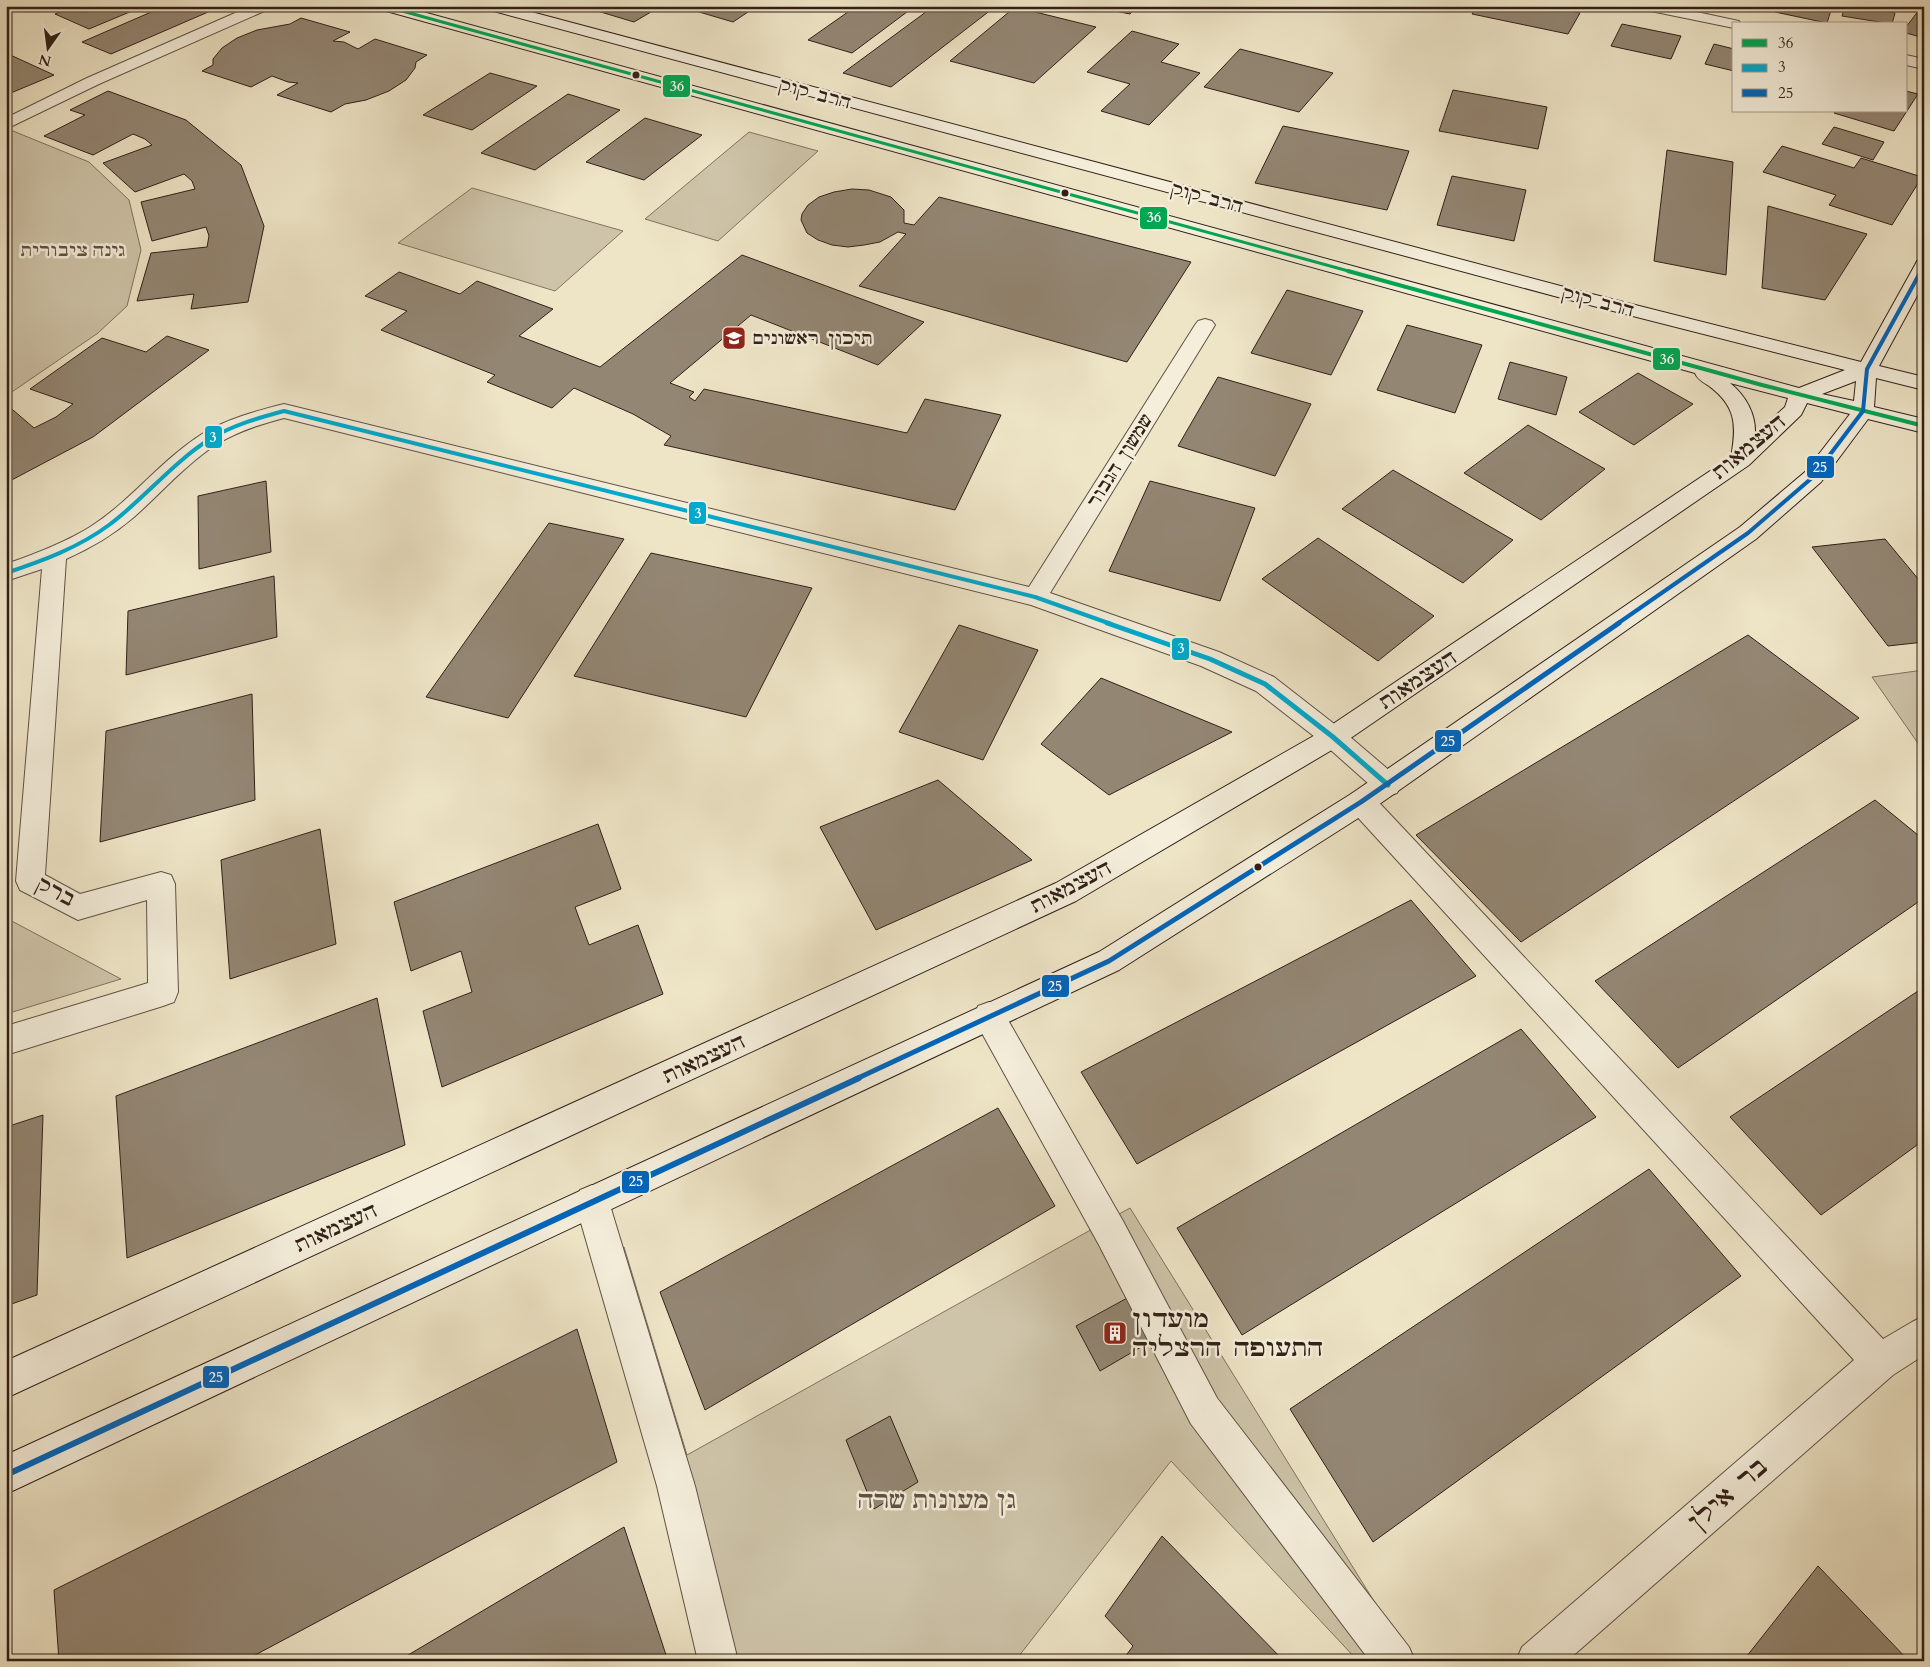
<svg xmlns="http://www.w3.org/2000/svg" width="1930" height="1667" font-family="Cardo,'Frank Ruhl Libre',serif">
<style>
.green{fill:#cec4a9;stroke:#807260}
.building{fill:#938673;stroke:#312018}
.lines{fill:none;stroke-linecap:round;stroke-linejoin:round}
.street-casing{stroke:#605144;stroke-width:2}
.secondary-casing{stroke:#312018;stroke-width:2}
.street{fill:#f4eedb;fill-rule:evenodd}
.secondary{fill:#f4eedb;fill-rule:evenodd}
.bus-1-far1-casing{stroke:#f4eedb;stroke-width:5.5}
.bus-1-casing{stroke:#f4eedb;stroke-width:7}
.bus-2-far1-casing{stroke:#f4eedb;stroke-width:7}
.bus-2-casing{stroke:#f4eedb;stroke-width:9}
.bus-3-far3-casing{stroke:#f4eedb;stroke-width:5.5}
.bus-3-far2-casing{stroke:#f4eedb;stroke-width:7}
.bus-3-far1-casing{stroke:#f4eedb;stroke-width:9}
.bus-3-casing{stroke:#f4eedb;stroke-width:10}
.bus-1-far1{stroke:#00a651;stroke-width:3}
.bus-1{stroke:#00a651;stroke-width:4}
.bus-2-far1{stroke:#00a9ce;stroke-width:4}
.bus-2{stroke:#00a9ce;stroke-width:5}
.bus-3-far3{stroke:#0065bd;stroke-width:3}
.bus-3-far2{stroke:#0065bd;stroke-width:4}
.bus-3-far1{stroke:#0065bd;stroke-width:5}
.bus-3{stroke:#0065bd;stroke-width:6}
.bus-dot{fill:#312018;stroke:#f4eedb;stroke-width:2}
.labels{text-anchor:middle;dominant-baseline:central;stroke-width:5;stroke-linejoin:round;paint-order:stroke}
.far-street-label{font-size:18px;fill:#312018;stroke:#f4eedb}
.far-park-label{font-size:18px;font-style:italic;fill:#605144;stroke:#f4eedb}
.far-poi-label{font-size:18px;fill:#312018;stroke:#f4eedb;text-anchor:start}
.street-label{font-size:21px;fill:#312018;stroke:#f4eedb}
.near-poi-label{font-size:25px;fill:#312018;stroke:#f4eedb;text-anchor:start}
.near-street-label{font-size:25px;fill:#312018;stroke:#f4eedb}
.near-park-label{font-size:25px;font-style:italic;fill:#605144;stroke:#f4eedb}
.line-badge{stroke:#f4eedb;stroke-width:2}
.badge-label{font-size:14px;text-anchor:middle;font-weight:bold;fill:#fff}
</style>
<rect width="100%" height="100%" fill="#eee5c7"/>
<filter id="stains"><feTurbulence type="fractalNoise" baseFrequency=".004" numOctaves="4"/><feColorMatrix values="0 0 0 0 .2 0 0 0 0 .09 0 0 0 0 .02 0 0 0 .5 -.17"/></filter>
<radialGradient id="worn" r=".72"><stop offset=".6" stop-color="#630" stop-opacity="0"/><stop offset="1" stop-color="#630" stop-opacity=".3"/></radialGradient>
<g class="green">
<polygon points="13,131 89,162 129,200 141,250 127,306 98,333 6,396 6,134"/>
<polygon points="749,132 818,151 718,241 645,219"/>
<polygon points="472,188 623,231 555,291 398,243"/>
<polygon points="1924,670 1924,752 1872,677"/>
<polygon points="6,918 121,979 6,1014"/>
<polygon points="1130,1208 1408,1656 1403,1661 1358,1661 1171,1461 1015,1661 706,1661 595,1260 624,1247 687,1455"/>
</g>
<g class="building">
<polygon points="75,6 144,6 89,29 55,14"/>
<polygon points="165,6 222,6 111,54 82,42"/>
<polygon points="600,6 661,6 634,22 594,10"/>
<polygon points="693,6 757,6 733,22 689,9"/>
<polygon points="852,6 915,6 852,53 808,40 855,7"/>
<polygon points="934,6 996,6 891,87 843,73"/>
<polygon points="1090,6 1136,6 1130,14"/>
<polygon points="1477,6 1548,6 1580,13 1568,34 1472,14"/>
<polygon points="1777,6 1830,6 1832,7 1827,23 1775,12"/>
<polygon points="1845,6 1860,6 1895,13 1892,24 1842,16"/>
<polygon points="1922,6 1924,6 1924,38 1906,33 1906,27"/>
<polygon points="1015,7 1096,27 1034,83 950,61"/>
<polygon points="301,18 350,32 333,41 344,42 358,49 375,39 427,55 416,62 415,68 406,80 389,91 366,100 345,104 331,112 277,95 298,83 288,82 272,76 251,87 202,71 213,65 213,59 222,48 237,38 257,30 290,24"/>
<polygon points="1622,24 1681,36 1671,59 1611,46"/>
<polygon points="1132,31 1179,44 1161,62 1200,73 1149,125 1101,111 1130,84 1087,72"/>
<polygon points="1714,44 1734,49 1734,71 1705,64"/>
<polygon points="1240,49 1333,73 1299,112 1204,87"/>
<polygon points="6,53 54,75 6,95"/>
<polygon points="490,73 537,86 472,130 423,115"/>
<polygon points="1453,90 1547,107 1538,149 1439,131"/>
<polygon points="108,91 186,120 241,165 264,226 248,302 191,309 194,294 137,301 151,253 207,247 209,236 206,227 152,241 141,202 195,189 192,181 184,174 135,192 103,163 152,145 145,139 133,134 93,155 44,136 85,115 70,110"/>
<polygon points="1906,91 1918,94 1894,131 1834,113 1835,111 1906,111"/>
<polygon points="568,94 620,110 535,170 481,153"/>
<polygon points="645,118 702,135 644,180 586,162"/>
<polygon points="1283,126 1409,151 1387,210 1255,183"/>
<polygon points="1834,127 1884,142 1873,160 1822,144"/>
<polygon points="1782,146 1854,168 1861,158 1922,177 1892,225 1829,205 1836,195 1763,172"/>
<polygon points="1667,150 1733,162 1726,275 1654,261"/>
<polygon points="1452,176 1526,190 1514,241 1437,225"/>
<polygon points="852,189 869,190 891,197 904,210 904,223 914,225 939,197 1191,262 1127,362 859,286 906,234 898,232 880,242 864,245 848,247 832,245 818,240 807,233 801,220 802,214 808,205 819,197 834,192"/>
<polygon points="1768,206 1867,234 1825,300 1762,288"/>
<polygon points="742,255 924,322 878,365 751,315 670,383 694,392 689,397 695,401 704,389 907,433 925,399 1001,415 955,510 664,445 671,436 633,414 574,388 552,408 487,382 495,375 381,330 407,311 365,296 399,272 460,294 477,281 553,309 519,336 600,367"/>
<polygon points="1287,290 1363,311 1331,375 1251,353"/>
<polygon points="1407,325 1482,345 1455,413 1377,390"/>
<polygon points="167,336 209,350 93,437 6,483 6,404 34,428 56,417 73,404 30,389 102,338 146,352"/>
<polygon points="1510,362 1567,377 1556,415 1498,399"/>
<polygon points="1638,373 1693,404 1634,445 1579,412"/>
<polygon points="1218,377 1311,404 1275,476 1178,446"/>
<polygon points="1528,425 1605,469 1541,520 1464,473"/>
<polygon points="1393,470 1513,540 1463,583 1342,509"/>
<polygon points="266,481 271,552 199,569 198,496"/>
<polygon points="1150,481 1255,508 1220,601 1109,571"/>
<polygon points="549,523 624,539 508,718 426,697"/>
<polygon points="1318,538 1434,616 1378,661 1262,579"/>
<polygon points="1885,539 1924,586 1924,642 1888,646 1812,547"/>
<polygon points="651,553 812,588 746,717 574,676"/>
<polygon points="274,576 277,637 126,675 128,611"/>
<polygon points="959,625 1038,650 983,760 899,732"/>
<polygon points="1748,635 1859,718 1521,942 1416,835"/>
<polygon points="1101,678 1232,732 1109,795 1041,744"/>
<polygon points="252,694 255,800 100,842 106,731"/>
<polygon points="938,780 1032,860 876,930 820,827"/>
<polygon points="1875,800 1924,840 1924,898 1678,1068 1595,981"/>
<polygon points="598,824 621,889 575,907 589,945 638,925 663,994 442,1087 423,1011 472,992 461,951 411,971 394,902"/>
<polygon points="320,829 336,944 230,979 221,860"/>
<polygon points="1411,900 1476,976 1137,1164 1081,1072"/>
<polygon points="1924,987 1924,1140 1821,1215 1730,1117"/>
<polygon points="377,998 405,1145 127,1258 116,1096"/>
<polygon points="1521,1029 1596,1117 1242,1335 1177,1228"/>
<polygon points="998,1108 1055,1206 705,1410 660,1292"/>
<polygon points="43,1115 37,1295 6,1306 6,1127"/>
<polygon points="1649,1169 1741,1276 1373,1542 1290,1409"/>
<polygon points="1129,1297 1153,1340 1100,1371 1076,1326"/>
<polygon points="577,1329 617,1462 244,1661 59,1661 54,1590"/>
<polygon points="890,1416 918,1482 874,1509 846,1440"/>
<polygon points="624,1527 668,1661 398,1661"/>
<polygon points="1162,1536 1284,1661 1122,1661 1133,1646 1105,1616"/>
<polygon points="1818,1566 1909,1661 1743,1661"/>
</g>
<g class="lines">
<g class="street-casing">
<g id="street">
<polygon points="251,6 271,6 269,9 99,84 6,129 6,118 87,78"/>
<polygon points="1639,6 1669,6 1734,20 1739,21 1741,24 1734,24 1734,28 1646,10"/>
<polygon points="1906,55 1924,59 1924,69 1906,65"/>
<path d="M 1205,319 L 1212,321 L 1215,325 L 1050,593 L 1219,652 L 1274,677 L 1342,730 L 1397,777 L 1401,785 L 1397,793 L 1388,796 L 1379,793 L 1324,744 L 1256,691 L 1201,666 L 1031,605 L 284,418 C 261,424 238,431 217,444 C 186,464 161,493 134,517 C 113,535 91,548 66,559 L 45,875 L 80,894 L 161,872 L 171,875 L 175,884 L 178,992 L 174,1002 L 163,1006 L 6,1055 L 6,1026 L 148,983 L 147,900 L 78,920 L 20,890 L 16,881 L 42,569 L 6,581 L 6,564 C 35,554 64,543 90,527 C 131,501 161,460 202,434 C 227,419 256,411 284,404 L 1029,587 L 1195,325 L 1198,321 Z"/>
<polygon points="1361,791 1371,794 1883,1339 1912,1322 1924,1316 1924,1355 1893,1375 1567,1661 1516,1661 1522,1647 1854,1360 1351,810 1347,802 1351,794"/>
<polygon points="989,1002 1000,1006 1123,1221 1217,1398 1409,1647 1415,1661 1370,1661 1191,1424 1099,1245 978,1026 974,1016 978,1006"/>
<polygon points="592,1185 604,1190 609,1202 695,1486 738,1661 698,1661 657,1486 575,1202 580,1190"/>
</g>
</g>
<g class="secondary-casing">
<path id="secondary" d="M 377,6 L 401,6 L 1799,388 L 1845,370 L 1558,297 L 486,9 L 484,6 L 509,6 L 1572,289 L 1861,362 L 1915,265 L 1917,261 L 1924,259 L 1924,283 L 1879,366 L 1924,377 L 1924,390 L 1876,378 L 1874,407 L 1924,419 L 1924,433 L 1868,419 L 1821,482 L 1756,539 L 1371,810 L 1119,970 L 6,1494 L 6,1455 L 1099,952 L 1351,794 L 1740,527 L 1805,472 L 1850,414 L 1807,403 L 1801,415 L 1749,465 L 1342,744 L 1076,901 L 6,1398 L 6,1361 L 1056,883 L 1324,730 L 1731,457 C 1737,425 1736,406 1709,386 C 1703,382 1697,379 1695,373 L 379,9 ZM 1856,381 L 1854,401 L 1822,394 ZM 1730,383 L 1788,398 L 1785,407 L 1755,434 C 1756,414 1746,396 1730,383 Z"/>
</g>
<use href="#street" class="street"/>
<use href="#secondary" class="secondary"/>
<g class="bus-1-far1-casing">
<polyline id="bus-1-far1" points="384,6 1352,272"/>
</g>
<g class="bus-1-casing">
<polyline id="bus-1" points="1348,271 1762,385 1924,426"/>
</g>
<g class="bus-2-far1-casing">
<path id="bus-2-far1" d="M 6,573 C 42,561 78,548 109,525 C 144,499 172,463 210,439 C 233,425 258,418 284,411 L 1035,597 L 1111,624"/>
</g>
<g class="bus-2-casing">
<polyline id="bus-2" points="1107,623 1210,659 1265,684 1333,737 1388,785"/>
</g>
<g class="bus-3-far3-casing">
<polyline id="bus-3-far3" points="1920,272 1924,265"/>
</g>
<g class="bus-3-far2-casing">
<polyline id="bus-3-far2" points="1617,624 1748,533 1813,477 1863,411 1867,369 1921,271"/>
</g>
<g class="bus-3-far1-casing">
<polyline id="bus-3-far1" points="856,1079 1109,961 1361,802 1619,623"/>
</g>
<g class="bus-3-casing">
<polyline id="bus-3" points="6,1475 859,1078"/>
</g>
<use href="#bus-1-far1" class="bus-1-far1"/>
<use href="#bus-1" class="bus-1"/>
<use href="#bus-2-far1" class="bus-2-far1"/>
<use href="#bus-2" class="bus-2"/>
<use href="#bus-3-far3" class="bus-3-far3"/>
<use href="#bus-3-far2" class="bus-3-far2"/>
<use href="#bus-3-far1" class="bus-3-far1"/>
<use href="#bus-3" class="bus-3"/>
</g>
<defs>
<g id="school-square" transform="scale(1.25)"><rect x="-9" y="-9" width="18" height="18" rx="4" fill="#8f2418" stroke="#f4eedb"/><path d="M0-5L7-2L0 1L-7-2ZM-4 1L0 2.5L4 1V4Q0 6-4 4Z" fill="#fff"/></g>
<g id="building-square" transform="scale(1.25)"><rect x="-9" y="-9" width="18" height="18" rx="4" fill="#8f2418" stroke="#f4eedb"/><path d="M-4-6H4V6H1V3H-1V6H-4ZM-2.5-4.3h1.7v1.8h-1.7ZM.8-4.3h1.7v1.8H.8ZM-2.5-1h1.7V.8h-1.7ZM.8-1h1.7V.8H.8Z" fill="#fff"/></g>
</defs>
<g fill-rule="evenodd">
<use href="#school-square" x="734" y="338"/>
<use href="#building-square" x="1115" y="1333"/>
</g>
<g class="bus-dot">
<circle cx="636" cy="75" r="4.5"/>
<circle cx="1065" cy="193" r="4.5"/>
<circle cx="1258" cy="867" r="4.5"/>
</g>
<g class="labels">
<g class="far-street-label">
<text transform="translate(815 94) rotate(15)">הרב קוק</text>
<text transform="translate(1207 198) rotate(15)">הרב קוק</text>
<text transform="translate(1598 302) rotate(15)">הרב קוק</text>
<text transform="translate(1120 461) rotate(-58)">שמשון הגבור</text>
</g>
<g class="far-park-label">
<text x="73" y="250">גינה ציבורית</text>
</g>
<g class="far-poi-label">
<text x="752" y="338">תיכון ראשונים</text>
</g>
<g class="street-label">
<text transform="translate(1749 447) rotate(-40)">העצמאות</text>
<text transform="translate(1418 680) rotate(-34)">העצמאות</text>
<text transform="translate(1071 887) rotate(-28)">העצמאות</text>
<text transform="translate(56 892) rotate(28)">ברק</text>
<text transform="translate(704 1059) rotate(-25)">העצמאות</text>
<text transform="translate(336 1228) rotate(-25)">העצמאות</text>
</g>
<g class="near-poi-label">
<text x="1132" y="1319">מועדון<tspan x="1132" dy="29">התעופה הרצליה</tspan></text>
</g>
<g class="near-street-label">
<text transform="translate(1728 1494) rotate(-41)">בר אילן</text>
</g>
<g class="near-park-label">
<text x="937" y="1500">גן מעונות שרה</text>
</g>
</g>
<g class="line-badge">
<rect x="662" y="74" width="29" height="24" rx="5" fill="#00a651"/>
<rect x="1139" y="206" width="29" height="24" rx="5" fill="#00a651"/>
<rect x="1652" y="347" width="29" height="24" rx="5" fill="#00a651"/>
<rect x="204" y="425" width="19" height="24" rx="5" fill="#00a9ce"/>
<rect x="1806" y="455" width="29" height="24" rx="5" fill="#0065bd"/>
<rect x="688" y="501" width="19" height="24" rx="5" fill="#00a9ce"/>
<rect x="1171" y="637" width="19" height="24" rx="5" fill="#00a9ce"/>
<rect x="1434" y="729" width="28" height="24" rx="5" fill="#0065bd"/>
<rect x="1041" y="974" width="29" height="24" rx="5" fill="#0065bd"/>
<rect x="621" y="1170" width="29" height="24" rx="5" fill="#0065bd"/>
<rect x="202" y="1365" width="28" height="24" rx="5" fill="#0065bd"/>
</g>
<g class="badge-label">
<text x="677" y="91">36</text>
<text x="1154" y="222">36</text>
<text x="1667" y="364">36</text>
<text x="213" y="442">3</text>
<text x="1820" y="472">25</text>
<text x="698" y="518">3</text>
<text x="1181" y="653">3</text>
<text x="1448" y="746">25</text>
<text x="1055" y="991">25</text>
<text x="636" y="1186">25</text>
<text x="216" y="1382">25</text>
</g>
<rect width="1930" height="1667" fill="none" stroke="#eee5c7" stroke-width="25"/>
<rect x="8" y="8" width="1915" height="1652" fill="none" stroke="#312018" stroke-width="2.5"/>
<rect x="12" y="12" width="1905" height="1642" fill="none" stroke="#312018"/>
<rect x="1732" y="22" width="175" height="90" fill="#f4eedb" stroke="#a69c8d"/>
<rect x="1742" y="39" width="25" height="8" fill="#00a651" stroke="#a69c8d"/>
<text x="1778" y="48" font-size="15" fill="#312018">36</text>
<rect x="1742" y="64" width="25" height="8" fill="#00a9ce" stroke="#a69c8d"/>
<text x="1778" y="72" font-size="15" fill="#312018">3</text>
<rect x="1742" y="89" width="25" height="8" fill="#0065bd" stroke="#a69c8d"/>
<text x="1778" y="98" font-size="15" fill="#312018">25</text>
<g transform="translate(48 48) rotate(194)" stroke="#f4eedb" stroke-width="4" paint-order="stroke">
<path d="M0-4L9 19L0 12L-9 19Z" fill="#312018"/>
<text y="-8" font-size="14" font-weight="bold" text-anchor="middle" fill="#312018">N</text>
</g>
<rect width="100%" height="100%" filter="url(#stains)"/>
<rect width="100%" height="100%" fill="url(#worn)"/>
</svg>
